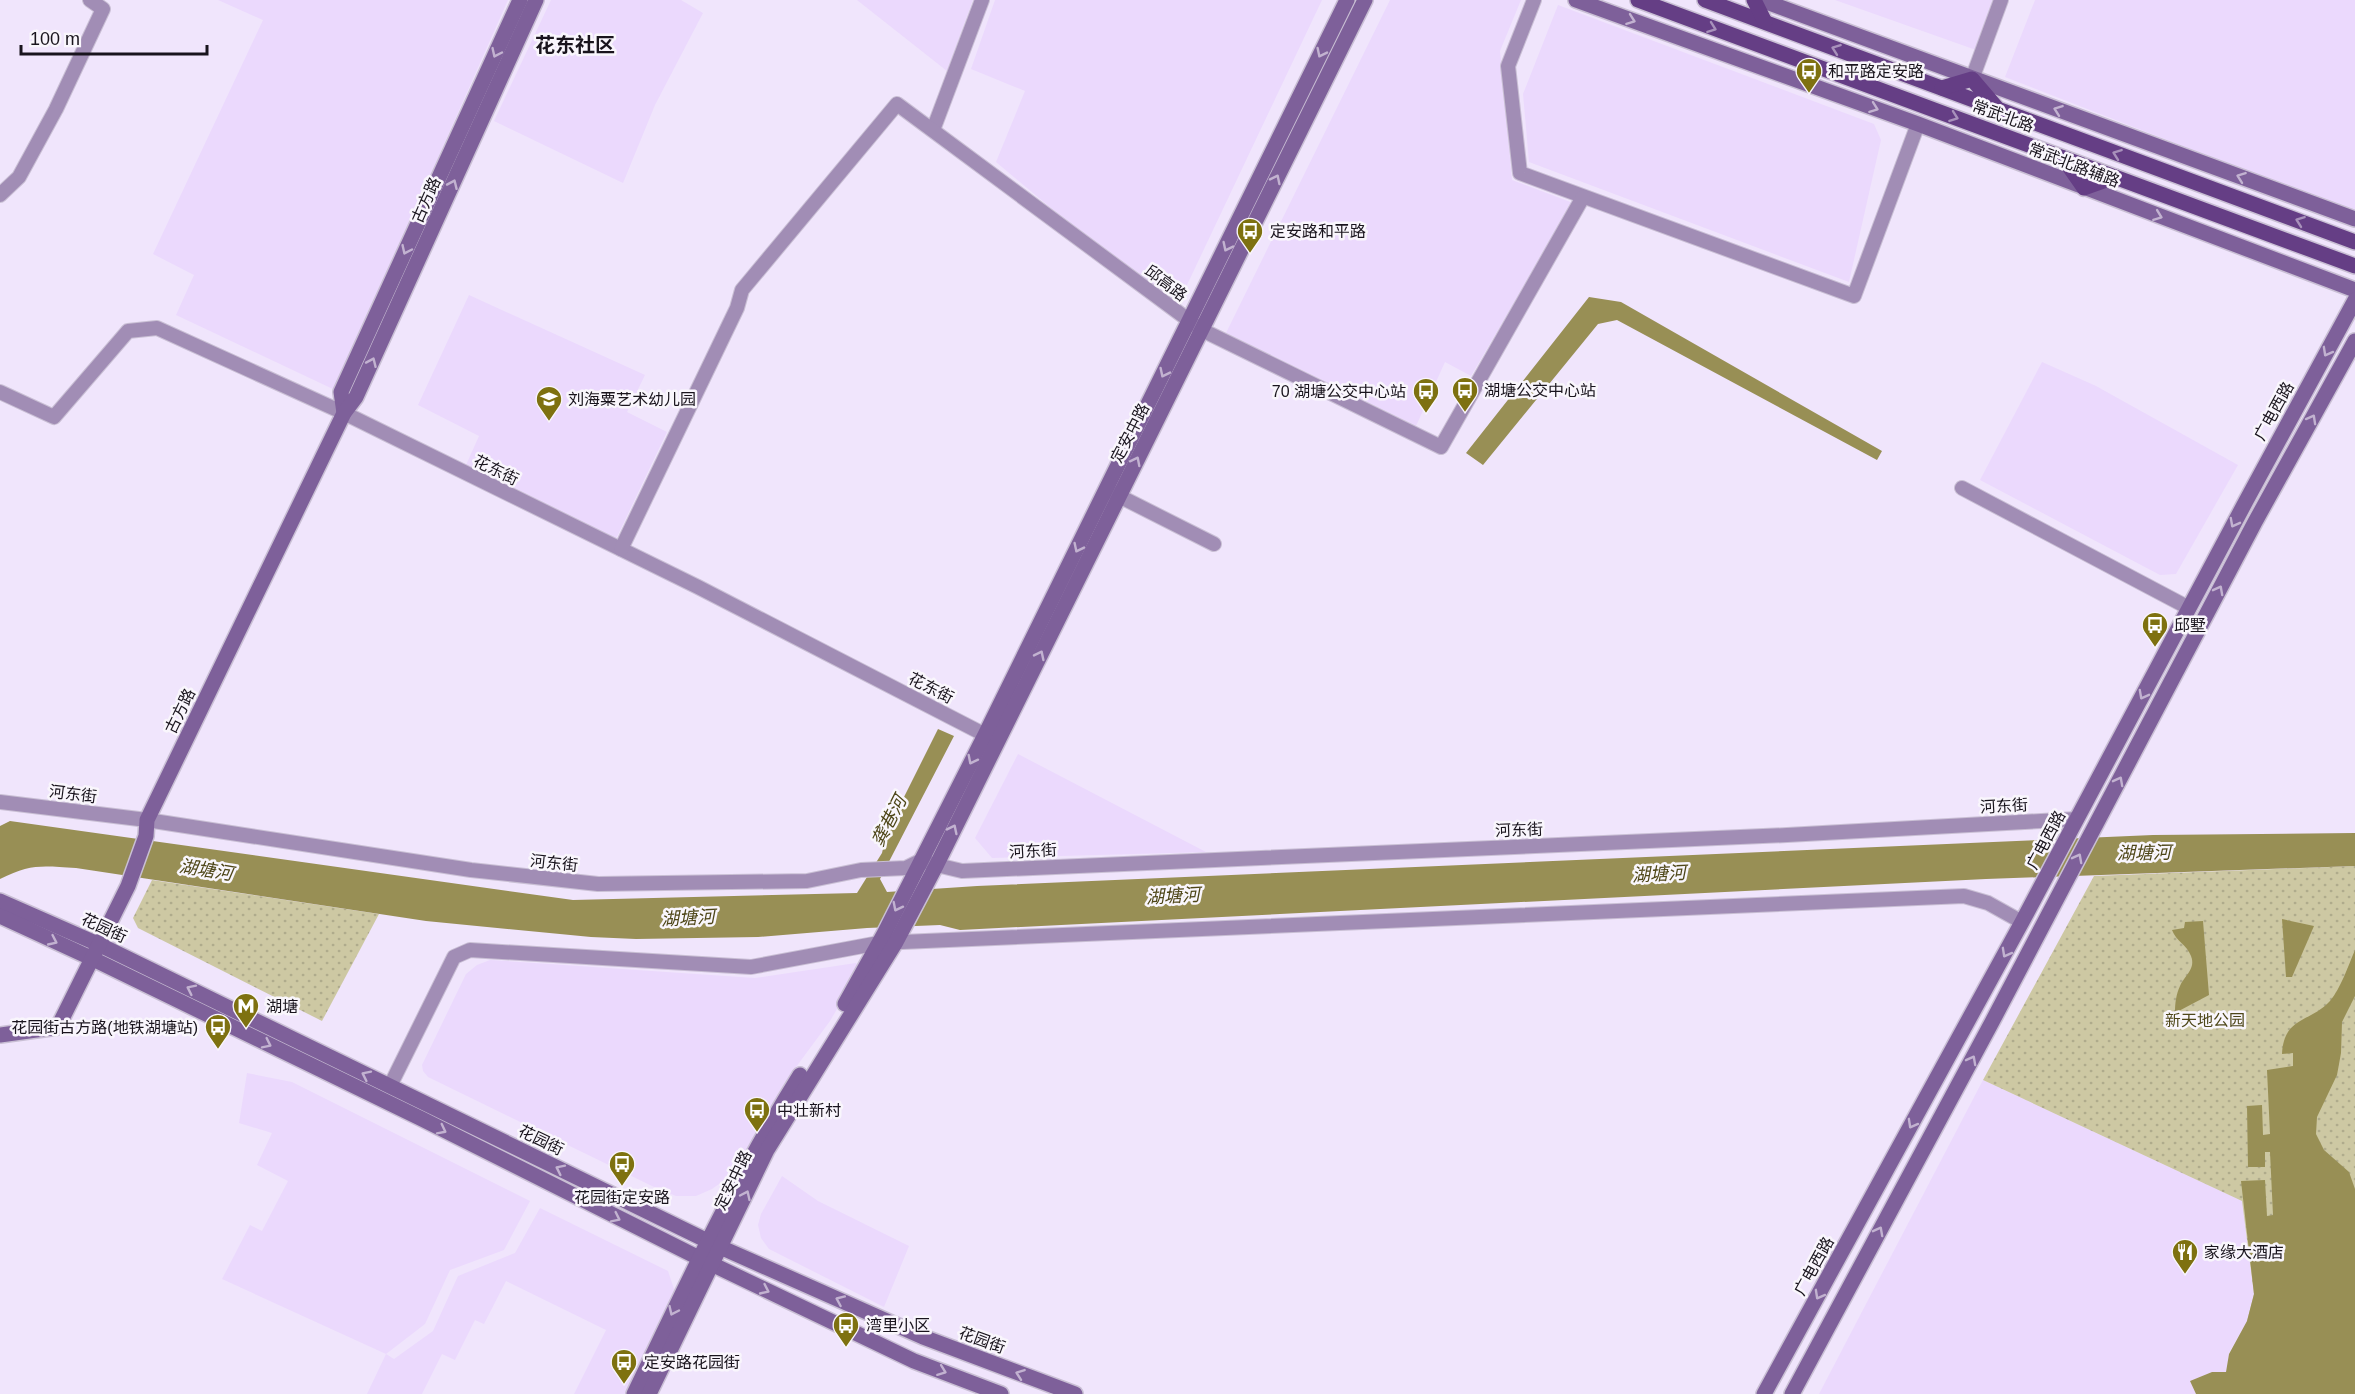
<svg xmlns="http://www.w3.org/2000/svg" width="2355" height="1394" font-family="Helvetica,'Noto Sans SC',sans-serif">
<style>
.built{fill:#ebd9fd}
.park{fill:url(#park-dots)}
.water{fill:#988f55}
.lines{fill:none;stroke-linecap:round;stroke-linejoin:round}
.street-casing{stroke:#c9bfd4;stroke-width:16}
.secondary-casing{stroke:#c9bfd4;stroke-width:18}
.primary-casing{stroke:#c9bfd4;stroke-width:18}
.street{stroke:#a18db5;stroke-width:14}
.secondary{stroke:#7e609a;stroke-width:15}
.primary{stroke:#653e85;stroke-width:15}
.oneway{stroke:#c2b2d0}
.oneway2{stroke:#a891bb}
.labels{text-anchor:middle;dominant-baseline:central;stroke-width:5;stroke-linejoin:round;paint-order:stroke}
.poi-label{font-size:16px;fill:#19141d;stroke:#f9f6fc;text-anchor:start}
.street-label{font-size:16px;fill:#19141d;stroke:#f9f6fc}
.park-label{font-size:16px;fill:#4e4719;stroke:#f9f6fc}
.water-label{font-size:18px;font-style:italic;fill:#4e4618;stroke:#f9f6fc}
.quarter-label{font-size:20px;font-weight:bold;fill:#19141d;stroke:#f9f6fc}
</style>
<defs>
<pattern id="park-dots" width="8" height="8" patternUnits="userSpaceOnUse" patternTransform="scale(1.5)"><rect width="8" height="8" fill="#cdc8a3"/><path d="M2 2h.1M6 6h.1" fill="none" stroke="#afab8c" stroke-width="1.8" stroke-linecap="round"/></pattern>
</defs>
<rect width="100%" height="100%" fill="#f0e5fc"/>
<g class="built">
<polygon points="218,0 508,0 335,390 176,315 194,275 153,254 263,20"/>
<polygon points="551,0 681,0 703,13 655,105 623,183 494,121"/>
<polygon points="857,0 973,0 947,71"/>
<polygon points="995,0 1322,0 1178,304 1083,235 996,162 1025,91 971,69"/>
<polygon points="1390,0 1521,0 1500,51 1512,180 1573,203 1471,376 1445,362 1416,426 1226,333"/>
<polygon points="1835,0 1994,0 1976,50"/>
<polygon points="2035,0 2355,0 2355,213 2005,77"/>
<polygon points="1558,5 1874,124 1881,140 1849,282 1529,162 1523,94"/>
<polygon points="469,295 645,375 627,412 667,432 616,539 466,465 479,436 418,405"/>
<polygon points="2042,362 2096,386 2238,465 2176,574 2160,575 1980,480"/>
<polygon points="1018,754 1206,852 992,858 975,838"/>
<polygon points="490,960 755,978 856,963 860,970 830,1021 785,1082 736,1172 712,1189 696,1196 676,1196 654,1187 428,1077 423,1071 422,1065 466,974 477,965"/>
<polygon points="247,1073 292,1082 530,1201 504,1250 450,1270 425,1324 386,1354 394,1359 433,1331 458,1276 515,1253 540,1208 668,1271 675,1292 626,1394 574,1394 606,1330 506,1281 484,1324 475,1320 455,1360 442,1354 422,1394 367,1394 386,1354 222,1279 250,1225 262,1231 288,1181 257,1165 272,1133 239,1123"/>
<polygon points="1983,1080 2242,1201 2254,1294 2247,1321 2229,1353 2226,1373 2212,1372 2190,1381 2196,1394 1819,1394"/>
<polygon points="782,1176 818,1201 909,1246 884,1307 769,1249 761,1238 758,1225 761,1214"/>
</g>
<g class="park">
<polygon points="2355,866 2355,1394 2247,1321 2254,1294 2242,1201 1983,1080 2094,876"/>
<polygon points="152,880 379,914 322,1021 138,928 133,918"/>
</g>
<g class="water">
<polygon points="1589,297 1621,302 1882,451 1877,460 1617,320 1598,324 1483,465 1466,453"/>
<path d="M 938,729 L 954,736 L 880,879 L 887,892 L 977,886 L 2153,835 L 2355,833 L 2355,866 L 1986,879 L 960,930 L 940,925 L 867,928 L 758,937 L 636,939 L 591,937 L 426,921 L 76,868 C 43,866 31,863 0,879 L 0,826 L 10,821 L 573,900 L 857,893 L 882,853 L 887,831 Z"/>
<polygon points="2282,919 2314,926 2292,977 2286,977"/>
<path d="M 2203,921 L 2209,995 L 2175,1013 C 2175,1003 2176,995 2180,986 C 2185,975 2196,969 2191,956 C 2187,945 2176,941 2172,930 L 2184,928 L 2185,922 Z"/>
<path d="M 2355,950 L 2355,996 L 2342,1022 L 2341,1053 L 2337,1075 L 2317,1117 L 2316,1134 L 2324,1150 L 2349,1172 L 2355,1189 L 2355,1394 L 2196,1394 L 2190,1381 L 2212,1372 L 2226,1372 L 2229,1354 L 2247,1321 L 2254,1294 L 2241,1181 L 2265,1180 L 2267,1216 L 2273,1215 L 2270,1152 L 2265,1152 L 2265,1167 L 2248,1167 L 2247,1106 L 2262,1105 L 2263,1135 L 2270,1134 L 2267,1070 L 2293,1066 L 2293,1053 L 2282,1054 C 2284,1016 2310,1023 2330,1001 C 2341,988 2348,966 2355,950 Z"/>
</g>
<g class="lines">
<g class="street-casing">
<g id="street">
<polyline points="1534,0 1508,66 1520,173 1854,296 1918,124"/>
<polyline points="1972,79 2001,0"/>
<polyline points="933,130 982,0"/>
<polyline points="0,195 19,177 56,109 103,9 90,0"/>
<polyline points="0,392 54,417 128,331 157,328 344,413 698,587 995,740"/>
<polyline points="1962,488 2189,608"/>
<polyline points="1111,492 1214,544"/>
<polyline points="621,549 737,308 742,290 897,104 1202,330 1441,447 1583,197"/>
<polyline points="0,802 147,820 471,870 598,884 807,881 861,870 906,868 920,861 962,871 1787,835 2077,819"/>
<polyline points="390,1086 454,957 470,950 751,967 879,943 1964,896 1988,903 2022,922"/>
</g>
</g>
<g class="secondary-casing">
<g id="secondary">
<polyline points="1576,0 1918,124 2355,290"/>
<polyline points="1761,0 2355,219"/>
<polyline points="344,413 341,392 520,0"/>
<polyline points="0,901 98,944 720,1247 923,1337 1075,1394"/>
<polyline points="0,916 91,958 422,1119 699,1258 914,1361 1001,1394"/>
<polyline points="845,1004 884,934 985,735 1347,0"/>
<polyline points="0,1035 58,1027 128,886 146,836 147,820 344,413 356,397 536,0"/>
<path d="M 634,1394 C 686,1286 736,1177 800,1075"/>
<polyline points="649,1394 767,1150 896,942 937,864 1365,0"/>
<polyline points="1764,1394 2022,922 2246,501 2355,300"/>
<polyline points="1792,1394 1992,1022 2255,522 2355,341"/>
</g>
</g>
<g class="primary-casing">
<g id="primary">
<polyline points="1638,0 2355,266"/>
<polyline points="1705,0 2355,242"/>
<polyline points="1754,0 1765,22"/>
<polyline points="1942,88 1972,79 1996,107"/>
<polyline points="2063,158 2084,188 2115,177"/>
</g>
</g>
<use href="#street" class="street"/>
<use href="#secondary" class="secondary"/>
<use href="#primary" class="primary"/>
</g>
<defs><path id="oneway-chevron" d="M-2-3.5L2.5 0L-2 3.5" fill="none" stroke-width="1.6" stroke-linecap="round" stroke-linejoin="round" transform="scale(1.5)"/></defs>
<g class="oneway">
<use href="#oneway-chevron" transform="translate(1631 20) rotate(20)"/>
<use href="#oneway-chevron" transform="translate(496 53) rotate(115)"/>
<use href="#oneway-chevron" transform="translate(1321 53) rotate(116)"/>
<use href="#oneway-chevron" transform="translate(1874 108) rotate(20)"/>
<use href="#oneway-chevron" transform="translate(2058 110) rotate(-160)"/>
<use href="#oneway-chevron" transform="translate(2241 177) rotate(-160)"/>
<use href="#oneway-chevron" transform="translate(1276 179) rotate(-64)"/>
<use href="#oneway-chevron" transform="translate(453 184) rotate(-66)"/>
<use href="#oneway-chevron" transform="translate(2158 216) rotate(21)"/>
<use href="#oneway-chevron" transform="translate(1227 247) rotate(116)"/>
<use href="#oneway-chevron" transform="translate(406 250) rotate(115)"/>
<use href="#oneway-chevron" transform="translate(2327 352) rotate(119)"/>
<use href="#oneway-chevron" transform="translate(372 362) rotate(-66)"/>
<use href="#oneway-chevron" transform="translate(1164 373) rotate(116)"/>
<use href="#oneway-chevron" transform="translate(2312 419) rotate(-61)"/>
<use href="#oneway-chevron" transform="translate(1136 461) rotate(-63)"/>
<use href="#oneway-chevron" transform="translate(2234 523) rotate(118)"/>
<use href="#oneway-chevron" transform="translate(1078 548) rotate(116)"/>
<use href="#oneway-chevron" transform="translate(2219 590) rotate(-62)"/>
<use href="#oneway-chevron" transform="translate(1040 655) rotate(-64)"/>
<use href="#oneway-chevron" transform="translate(2143 695) rotate(118)"/>
<use href="#oneway-chevron" transform="translate(972 760) rotate(117)"/>
<use href="#oneway-chevron" transform="translate(2119 781) rotate(-62)"/>
<use href="#oneway-chevron" transform="translate(953 829) rotate(-64)"/>
<use href="#oneway-chevron" transform="translate(2078 858) rotate(-62)"/>
<use href="#oneway-chevron" transform="translate(897 907) rotate(117)"/>
<use href="#oneway-chevron" transform="translate(53 941) rotate(25)"/>
<use href="#oneway-chevron" transform="translate(2006 953) rotate(119)"/>
<use href="#oneway-chevron" transform="translate(191 989) rotate(-154)"/>
<use href="#oneway-chevron" transform="translate(267 1044) rotate(26)"/>
<use href="#oneway-chevron" transform="translate(1972 1060) rotate(-62)"/>
<use href="#oneway-chevron" transform="translate(366 1075) rotate(-154)"/>
<use href="#oneway-chevron" transform="translate(1912 1124) rotate(119)"/>
<use href="#oneway-chevron" transform="translate(442 1130) rotate(27)"/>
<use href="#oneway-chevron" transform="translate(560 1169) rotate(-154)"/>
<use href="#oneway-chevron" transform="translate(746 1195) rotate(-65)"/>
<use href="#oneway-chevron" transform="translate(616 1218) rotate(26)"/>
<use href="#oneway-chevron" transform="translate(1879 1231) rotate(-62)"/>
<use href="#oneway-chevron" transform="translate(765 1290) rotate(25)"/>
<use href="#oneway-chevron" transform="translate(1819 1295) rotate(119)"/>
<use href="#oneway-chevron" transform="translate(840 1300) rotate(-156)"/>
<use href="#oneway-chevron" transform="translate(673 1311) rotate(115)"/>
<use href="#oneway-chevron" transform="translate(942 1371) rotate(21)"/>
<use href="#oneway-chevron" transform="translate(1020 1374) rotate(-160)"/>
</g>
<g class="oneway2">
<use href="#oneway-chevron" transform="translate(1712 28) rotate(20)"/>
<use href="#oneway-chevron" transform="translate(1836 49) rotate(-160)"/>
<use href="#oneway-chevron" transform="translate(1954 117) rotate(20)"/>
<use href="#oneway-chevron" transform="translate(2117 154) rotate(-160)"/>
<use href="#oneway-chevron" transform="translate(2300 221) rotate(-160)"/>
</g>
<defs>
<g id="bus-pin" transform="scale(1.35)"><path d="M0 17L-7.5 6A9.5 9.5 0 1 1 7.5 6Z" fill="#7e7110" stroke="#f9f6fc"/><path d="M-5-6H5V4H4V6H2V4H-2V6H-4V4H-5ZM-3.5-4V0h7V-4ZM-3.5 1.2v1.5H-2V1.2ZM2 1.2v1.5H3.5V1.2Z" fill="#fff"/></g>
<g id="school-pin" transform="scale(1.35)"><path d="M0 17L-7.5 6A9.5 9.5 0 1 1 7.5 6Z" fill="#7e7110" stroke="#f9f6fc"/><path d="M0-5L7-2L0 1L-7-2ZM-4 1L0 2.5L4 1V4Q0 6-4 4Z" fill="#fff"/></g>
<g id="metro-pin" transform="scale(1.35)"><path d="M0 17L-7.5 6A9.5 9.5 0 1 1 7.5 6Z" fill="#7e7110" stroke="#f9f6fc"/><path d="M-5.5 5V-5H-3L0 0L3-5H5.5V5H3V-.5L0 4L-3-.5V5Z" fill="#fff"/></g>
<g id="restaurant-pin" transform="scale(1.35)"><path d="M0 17L-7.5 6A9.5 9.5 0 1 1 7.5 6Z" fill="#7e7110" stroke="#f9f6fc"/><path d="M-5-6h1v4h1v-4h1v4h1v-4h1v5L-1.5 .5V6h-2V.5L-5-1ZM5-6V6H3V1.5H1.5Q1.5-4 5-6Z" fill="#fff"/></g>
</defs>
<g fill-rule="evenodd">
<use href="#bus-pin" x="1809" y="71"/>
<use href="#bus-pin" x="1250" y="231"/>
<use href="#bus-pin" x="1465" y="390"/>
<use href="#bus-pin" x="1426" y="391"/>
<use href="#school-pin" x="549" y="399"/>
<use href="#bus-pin" x="2155" y="625"/>
<use href="#metro-pin" x="246" y="1006"/>
<use href="#bus-pin" x="218" y="1027"/>
<use href="#bus-pin" x="757" y="1110"/>
<use href="#bus-pin" x="622" y="1164"/>
<use href="#restaurant-pin" x="2185" y="1252"/>
<use href="#bus-pin" x="846" y="1325"/>
<use href="#bus-pin" x="624" y="1362"/>
</g>
<g class="labels">
<g class="poi-label">
<text x="1828" y="71">和平路定安路</text>
<text x="1270" y="231">定安路和平路</text>
<text x="1484" y="390">湖塘公交中心站</text>
<text x="1406" y="391" text-anchor="end">70 湖塘公交中心站</text>
<text x="568" y="399">刘海粟艺术幼儿园</text>
<text x="2174" y="625">邱墅</text>
<text x="266" y="1006">湖塘</text>
<text x="198" y="1027" text-anchor="end">花园街古方路(地铁湖塘站)</text>
<text x="777" y="1110">中壮新村</text>
<text x="622" y="1197" text-anchor="middle">花园街定安路</text>
<text x="2204" y="1252">家缘大酒店</text>
<text x="866" y="1325">湾里小区</text>
<text x="644" y="1362">定安路花园街</text>
</g>
<g class="street-label">
<text transform="translate(2003 116) rotate(20)">常武北路</text>
<text transform="translate(2074 165) rotate(21)">常武北路辅路</text>
<text transform="translate(426 200) rotate(-66)">古方路</text>
<text transform="translate(1166 283) rotate(37)">邱高路</text>
<text transform="translate(2274 411) rotate(-61)">广电西路</text>
<text transform="translate(1130 433) rotate(-63)">定安中路</text>
<text transform="translate(496 470) rotate(26)">花东街</text>
<text transform="translate(931 688) rotate(27)">花东街</text>
<text transform="translate(180 711) rotate(-64)">古方路</text>
<text transform="translate(73 794) rotate(7)">河东街</text>
<text transform="translate(2004 806) rotate(-3)">河东街</text>
<text transform="translate(1519 830) rotate(-2)">河东街</text>
<text transform="translate(2046 840) rotate(-62)">广电西路</text>
<text transform="translate(1033 851) rotate(-3)">河东街</text>
<text transform="translate(554 863) rotate(6)">河东街</text>
<text transform="translate(104 928) rotate(25)">花园街</text>
<text transform="translate(541 1140) rotate(26)">花园街</text>
<text transform="translate(733 1180) rotate(-64)">定安中路</text>
<text transform="translate(1814 1266) rotate(-61)">广电西路</text>
<text transform="translate(982 1340) rotate(20)">花园街</text>
</g>
<g class="park-label">
<text x="2205" y="1020">新天地公园</text>
</g>
<g class="water-label">
<text transform="translate(889 821) rotate(-63)">龚巷河</text>
<text transform="translate(2144 853) rotate(-1)">湖塘河</text>
<text transform="translate(206 870) rotate(9)">湖塘河</text>
<text transform="translate(1659 874) rotate(-3)">湖塘河</text>
<text transform="translate(1173 896) rotate(-3)">湖塘河</text>
<text transform="translate(688 918) rotate(-3)">湖塘河</text>
</g>
<g class="quarter-label">
<text x="575" y="45">花东社区</text>
</g>
</g>
<path d="M21 45v9h186v-9" fill="none" stroke="#19141d" stroke-width="3"/>
<text x="30" y="45" font-size="18" fill="#19141d" stroke="#f9f6fc" stroke-width="4.5" paint-order="stroke">100 m</text>
</svg>
